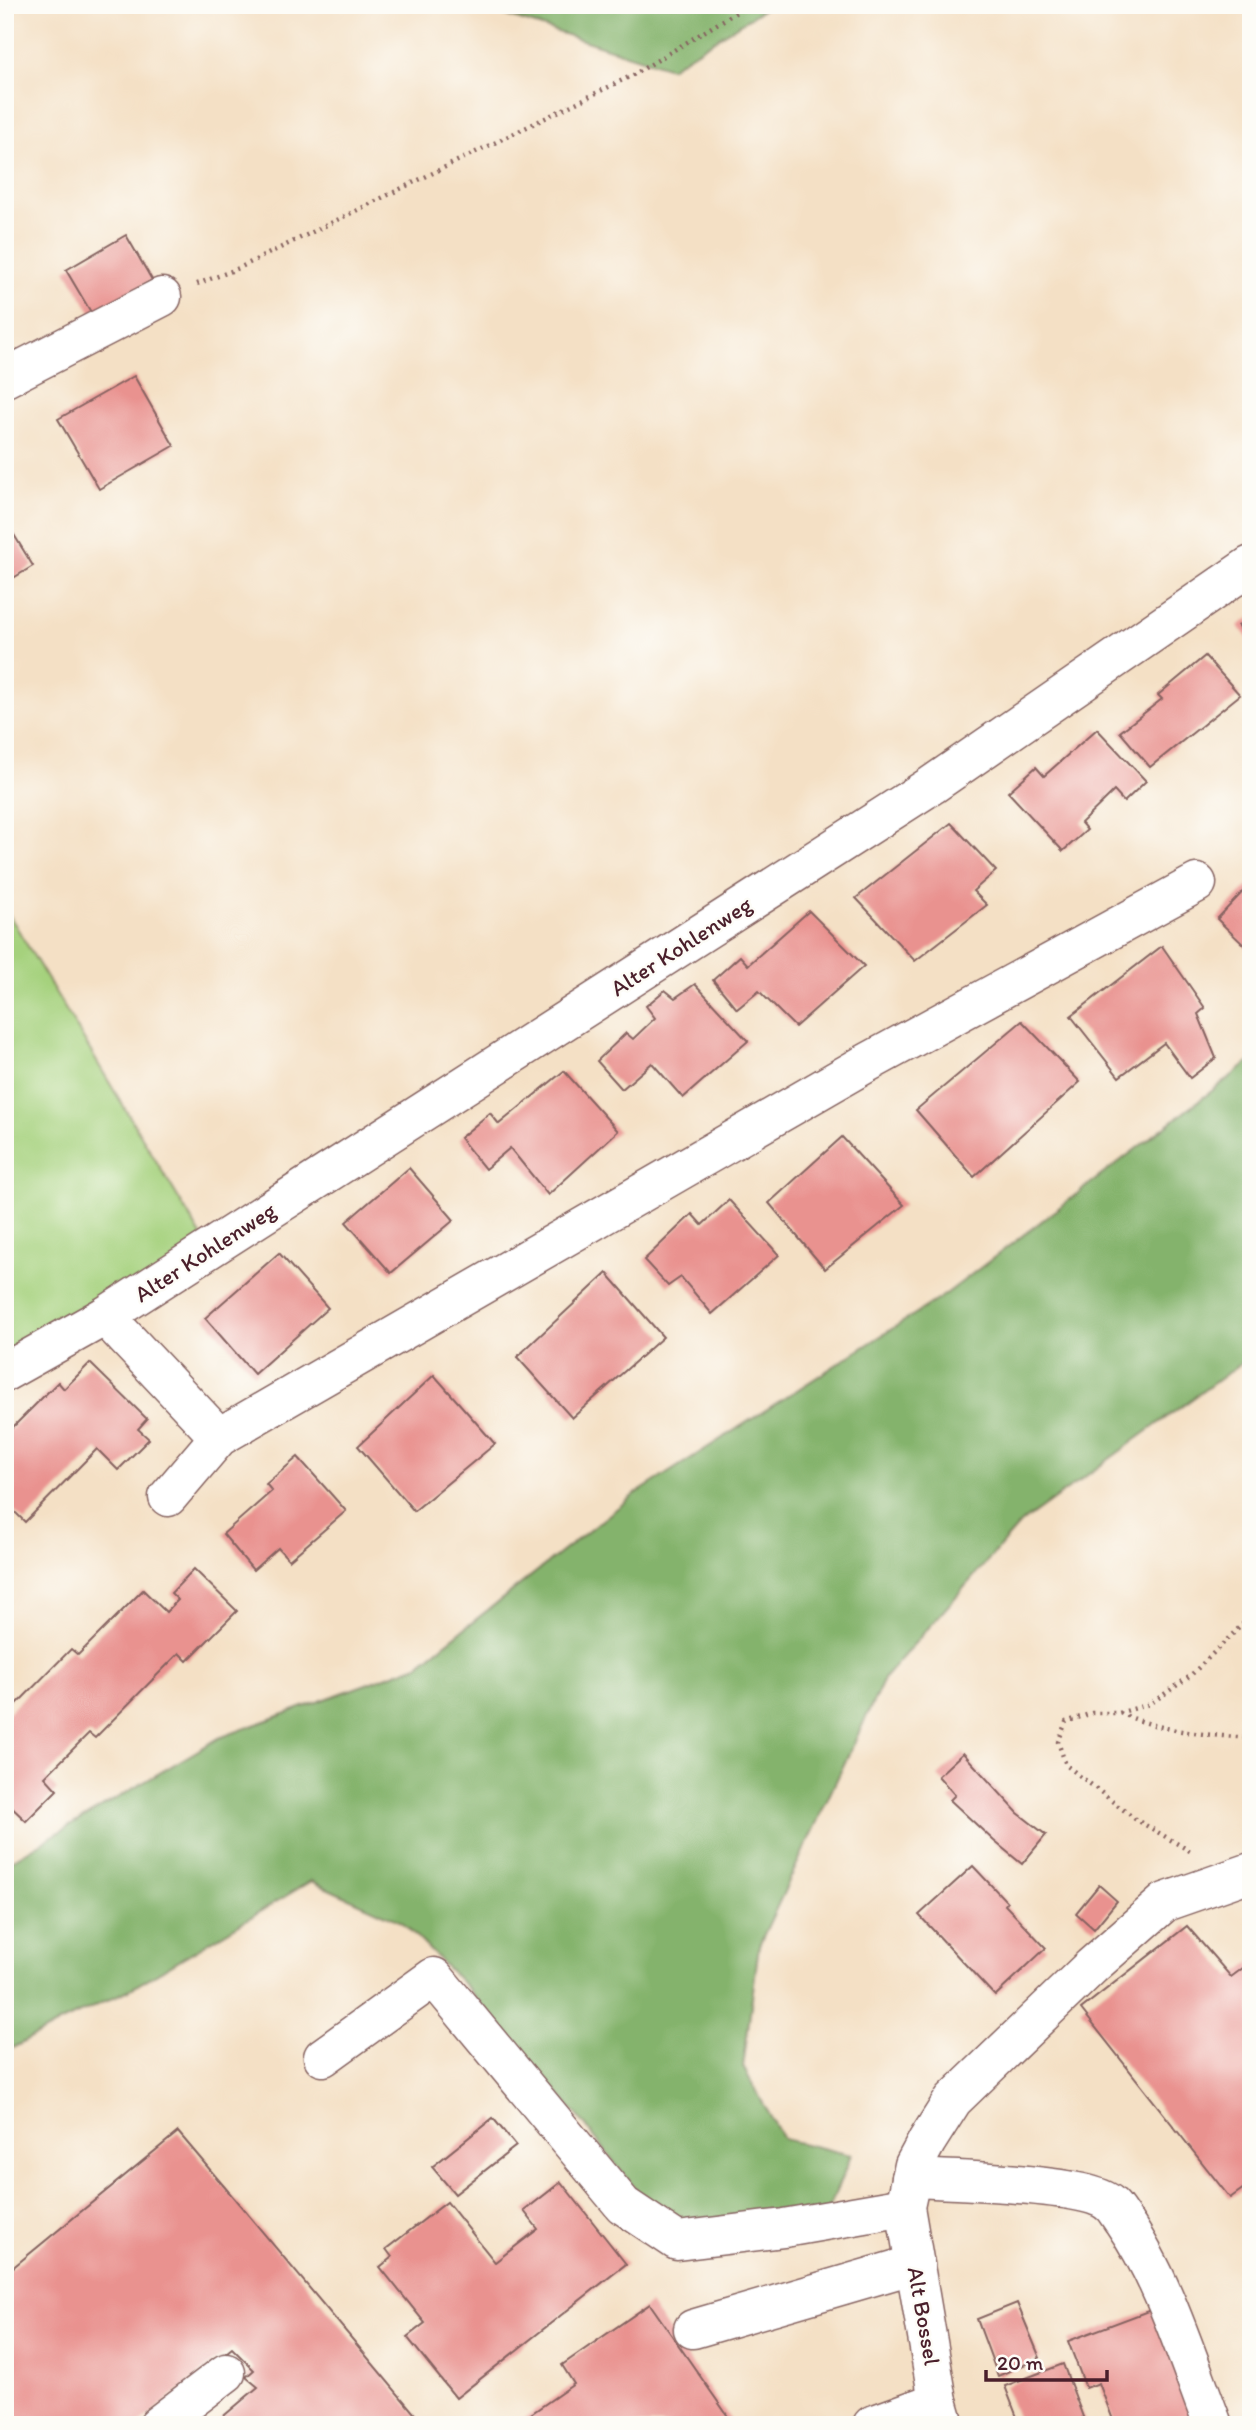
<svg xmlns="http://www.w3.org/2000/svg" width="1256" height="2430" font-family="Itim,sans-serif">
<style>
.green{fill:#a5d17d;stroke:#787854;stroke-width:2}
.forest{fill:#84b36c;stroke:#67694c;stroke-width:2}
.building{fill:#e9928f}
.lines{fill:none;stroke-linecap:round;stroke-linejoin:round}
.minor-casing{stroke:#866361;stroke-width:41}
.path{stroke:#866361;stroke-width:4.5;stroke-dasharray:2 5;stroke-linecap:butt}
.minor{stroke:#fff;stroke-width:38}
.labels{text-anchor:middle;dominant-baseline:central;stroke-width:5;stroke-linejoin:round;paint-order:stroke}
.street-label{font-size:23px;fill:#4a1f2b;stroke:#fdfcf7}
</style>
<rect width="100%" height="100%" fill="#fdfcf7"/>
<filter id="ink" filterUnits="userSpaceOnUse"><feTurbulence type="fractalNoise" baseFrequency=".0143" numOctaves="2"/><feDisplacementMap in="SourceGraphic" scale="14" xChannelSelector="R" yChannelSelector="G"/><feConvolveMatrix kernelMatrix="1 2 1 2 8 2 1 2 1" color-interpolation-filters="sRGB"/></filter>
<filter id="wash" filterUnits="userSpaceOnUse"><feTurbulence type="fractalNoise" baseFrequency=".00686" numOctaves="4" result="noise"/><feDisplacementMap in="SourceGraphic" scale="28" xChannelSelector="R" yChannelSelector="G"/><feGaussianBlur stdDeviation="1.57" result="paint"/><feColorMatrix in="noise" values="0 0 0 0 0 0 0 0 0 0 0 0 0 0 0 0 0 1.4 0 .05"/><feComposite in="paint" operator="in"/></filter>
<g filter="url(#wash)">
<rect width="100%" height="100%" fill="#f4e0c5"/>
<polygon class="green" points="5,908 207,1246 5,1363"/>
<g class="forest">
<polygon points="473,5 770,5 670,68"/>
<polygon points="1251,1061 1251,1356 1020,1524 885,1677 759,1945 743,2067 783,2139 851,2155 828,2211 709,2233 650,2208 578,2116 469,1990 402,1922 311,1881 129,1990 61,2022 5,2052 5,1864 219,1738 418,1665 634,1495 946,1294"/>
</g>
<g id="blocks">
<g class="building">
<polygon points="126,235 152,280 92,314 66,270"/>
<polygon points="134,376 174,446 99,489 58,419"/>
<polygon points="5,520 33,566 5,583"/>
<polygon points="1251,617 1251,642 1238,626"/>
<polygon points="1205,656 1240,695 1150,767 1120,732 1162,699 1158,695"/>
<polygon points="1097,729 1146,781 1124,802 1114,791 1081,823 1087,830 1063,851 1008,792 1036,767 1044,776"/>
<polygon points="951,823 996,871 973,891 987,905 915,961 856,898"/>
<polygon points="1251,883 1251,952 1217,919"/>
<polygon points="809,911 864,966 795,1027 759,991 737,1009 713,980 740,956 748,965"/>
<polygon points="1162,946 1205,1008 1198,1014 1216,1058 1190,1078 1164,1043 1119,1077 1071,1016"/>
<polygon points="695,984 748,1041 683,1098 652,1063 622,1089 597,1061 626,1033 633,1039 655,1018 646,1006 665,990 675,998"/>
<polygon points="1022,1021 1080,1082 974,1177 916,1110"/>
<polygon points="564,1071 618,1131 548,1195 510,1148 485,1169 460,1138 490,1113 499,1124"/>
<polygon points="842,1137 904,1205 825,1269 769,1203"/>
<polygon points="409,1168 454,1220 391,1273 346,1222"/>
<polygon points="729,1200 779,1255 712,1314 681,1277 668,1286 644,1260 692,1214 702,1225"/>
<polygon points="279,1253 328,1308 254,1374 205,1318"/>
<polygon points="607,1273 663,1337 572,1418 517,1357"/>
<polygon points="90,1363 147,1419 138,1429 149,1439 118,1470 97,1449 25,1522 12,1509 5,1515 5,1425 10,1430 58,1382 64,1389"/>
<polygon points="434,1375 495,1444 414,1511 358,1446"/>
<polygon points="298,1457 346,1511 289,1560 278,1548 253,1570 223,1534 272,1491 266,1484"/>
<polygon points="194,1569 237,1611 187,1661 179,1653 95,1738 89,1733 45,1777 57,1790 26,1821 5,1801 5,1716 71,1649 78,1655 143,1590 166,1612 178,1600 171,1593"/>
<polygon points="963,1753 1018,1813 1046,1835 1022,1864 994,1841 950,1800 955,1795 938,1776"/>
<polygon points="973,1866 1007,1902 1005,1905 1046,1948 995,1996 919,1915"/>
<polygon points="1099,1885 1117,1901 1094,1929 1076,1913"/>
<polygon points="1187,1926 1231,1977 1251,1962 1251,2183 1230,2198 1081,2009"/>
<polygon points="493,2118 516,2146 455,2194 432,2167"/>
<polygon points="178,2132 245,2211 424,2425 213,2425 258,2387 246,2377 254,2370 232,2348 137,2425 5,2425 5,2274"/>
<polygon points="561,2182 626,2264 456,2398 407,2337 425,2323 380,2267 392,2257 386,2249 447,2202 495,2262 538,2229 524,2211"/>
<polygon points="1017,2303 1040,2358 998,2376 977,2319"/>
<polygon points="650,2304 734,2425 515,2425 574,2384 562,2365"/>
<polygon points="1156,2308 1194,2425 1115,2425 1099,2383 1086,2388 1068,2341"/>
<polygon points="1063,2364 1086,2425 1020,2425 1005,2386"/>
</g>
</g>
</g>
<g filter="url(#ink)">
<use href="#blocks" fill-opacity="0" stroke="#866361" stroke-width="2"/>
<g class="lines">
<g class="minor-casing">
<g id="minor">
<polyline points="5,378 162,297"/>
<polyline points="105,1316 219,1437"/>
<polyline points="5,1372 105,1316 932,785 1251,565"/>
<polyline points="168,1497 219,1437 865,1064 1197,883"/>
<polyline points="323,2057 434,1977 623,2205 677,2241 784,2228 905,2207"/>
<path d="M 911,2178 C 948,2180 1087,2183 1110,2204 C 1115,2208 1119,2216 1123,2221 C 1164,2280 1187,2358 1213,2425"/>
<polyline points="693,2329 915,2264"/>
<polyline points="158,2425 226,2373"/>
<polyline points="872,2425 938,2401"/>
<polyline points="945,2425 938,2401 905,2207 914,2165 927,2141 953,2100 1092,1966 1165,1902 1251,1872"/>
</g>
</g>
<g class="path">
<polyline points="197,284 239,268 633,75 748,5"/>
<path d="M 1120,1713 C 1163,1732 1205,1735 1251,1738"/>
<polyline points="1190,1851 1135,1819 1066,1765 1058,1742 1066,1722 1092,1713 1119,1713 1150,1704 1189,1677 1251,1616"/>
</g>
<use href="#minor" class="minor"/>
</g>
</g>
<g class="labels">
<g class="street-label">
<text transform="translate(681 946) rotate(-33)">Alter Kohlenweg</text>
<text transform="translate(205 1252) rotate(-33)">Alter Kohlenweg</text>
<text transform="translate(924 2316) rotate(80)">Alt Bossel</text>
</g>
</g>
<rect width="1256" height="2430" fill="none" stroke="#fdfcf7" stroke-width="28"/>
<path d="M986 2370v10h121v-10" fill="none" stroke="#4a1f2b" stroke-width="3.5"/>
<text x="997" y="2370" font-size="21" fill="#4a1f2b" stroke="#fdfcf7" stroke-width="5" paint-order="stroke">20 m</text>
</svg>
